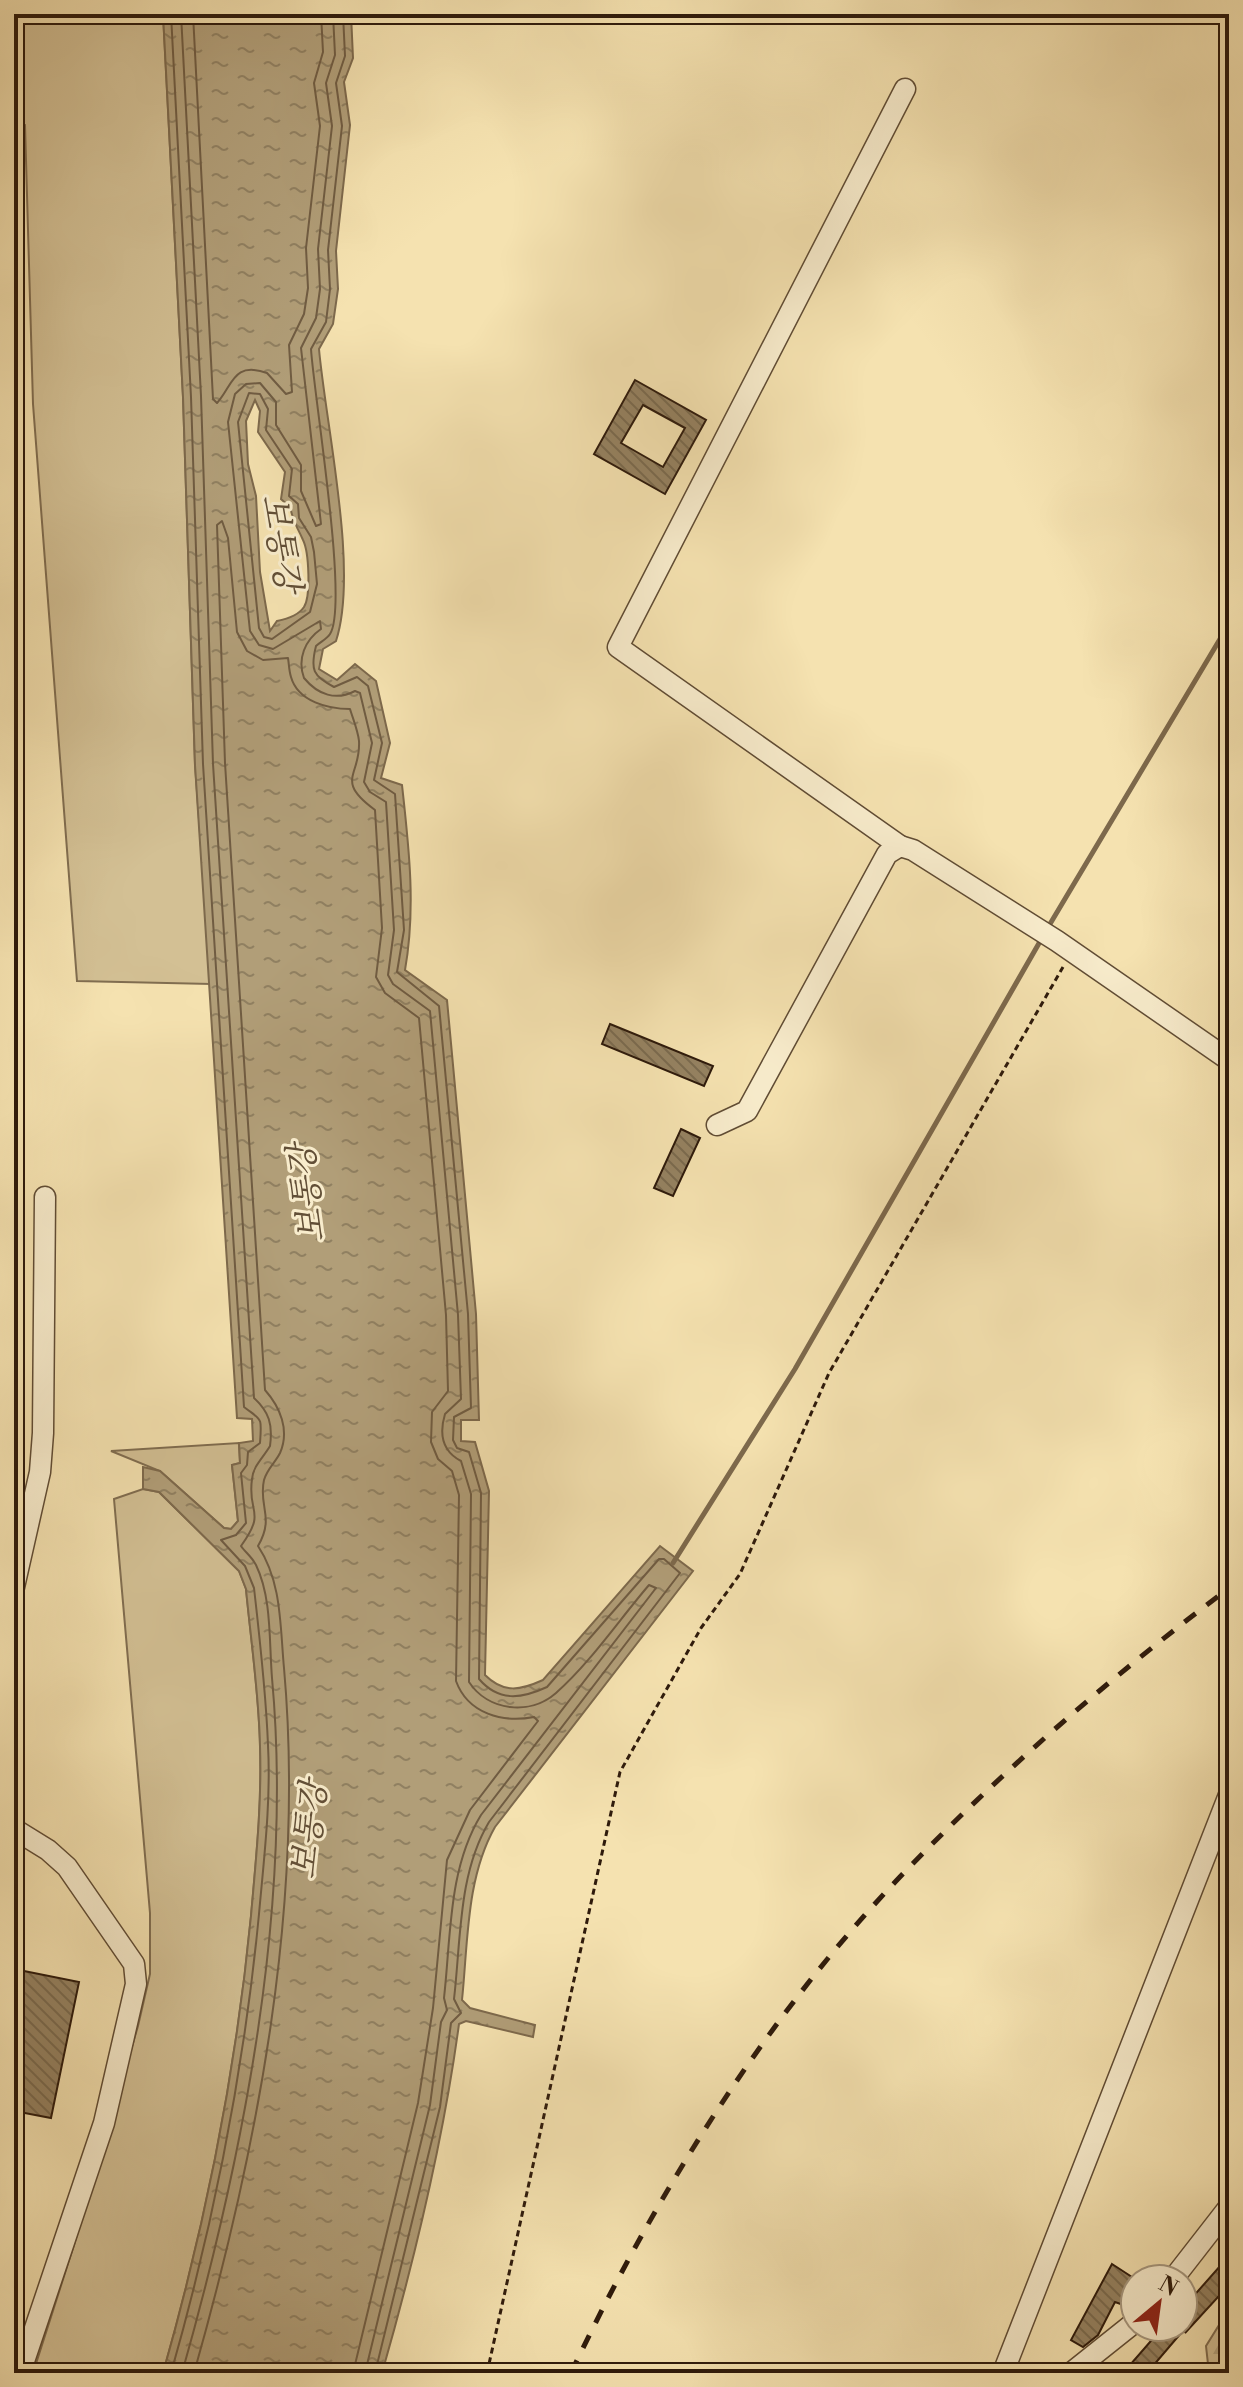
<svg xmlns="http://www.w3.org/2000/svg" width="1243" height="2387" font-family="'Libre Bodoni','Noto Serif KR',serif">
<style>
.grass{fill:#d3c094;stroke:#806d50;stroke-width:2}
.forest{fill:url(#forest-firs);stroke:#806d50;stroke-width:2}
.water{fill:url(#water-ripples);stroke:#7d694c;stroke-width:2;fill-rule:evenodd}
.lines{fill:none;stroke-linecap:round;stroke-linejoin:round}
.shore{stroke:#705c42;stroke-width:2}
.stream{stroke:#7d694c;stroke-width:5}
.building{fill:url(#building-back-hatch);stroke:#2e1a0b;stroke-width:2;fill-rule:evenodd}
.minor-casing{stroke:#604c34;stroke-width:23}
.path{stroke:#2e1a0b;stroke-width:3;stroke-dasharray:6 4;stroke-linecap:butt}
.minor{stroke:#f8eccc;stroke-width:20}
.rail{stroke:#2e1a0b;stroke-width:5;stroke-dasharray:14 14;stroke-linecap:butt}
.labels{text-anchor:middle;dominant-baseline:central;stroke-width:6;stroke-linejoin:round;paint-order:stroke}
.water-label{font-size:34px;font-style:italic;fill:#624f37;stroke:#f8eccc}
</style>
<defs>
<pattern id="forest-firs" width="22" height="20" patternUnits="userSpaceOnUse" patternTransform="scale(2)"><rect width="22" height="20" fill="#d3c094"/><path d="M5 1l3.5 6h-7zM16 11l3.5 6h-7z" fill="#b5a47e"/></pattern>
<pattern id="water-ripples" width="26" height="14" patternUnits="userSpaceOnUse" patternTransform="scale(2)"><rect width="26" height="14" fill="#b19e78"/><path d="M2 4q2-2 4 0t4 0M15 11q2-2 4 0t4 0" fill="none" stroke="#908061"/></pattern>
<pattern id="building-back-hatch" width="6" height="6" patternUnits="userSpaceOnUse" patternTransform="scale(2)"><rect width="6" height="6" fill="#958261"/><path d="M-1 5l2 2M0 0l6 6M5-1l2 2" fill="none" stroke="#7a6a4e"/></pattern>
</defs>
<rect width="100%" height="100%" fill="#f5e2b0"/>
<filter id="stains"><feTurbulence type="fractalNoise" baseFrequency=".0025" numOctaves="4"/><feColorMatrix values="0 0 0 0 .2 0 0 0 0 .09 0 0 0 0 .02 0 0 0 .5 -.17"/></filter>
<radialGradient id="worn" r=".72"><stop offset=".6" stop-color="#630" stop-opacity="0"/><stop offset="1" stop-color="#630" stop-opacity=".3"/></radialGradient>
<g class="grass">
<polygon points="14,14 163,14 183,397 195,765 211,984 77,981 33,404 25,125 14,122"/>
<polygon points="239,1443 240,1463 232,1465 238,1521 231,1529 224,1528 160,1471 111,1451"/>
<path d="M 143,1489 L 159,1492 L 239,1571 L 246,1589 C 251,1641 259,1694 260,1746 C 262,1803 256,1859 251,1916 C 236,2072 206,2222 163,2373 L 33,2373 L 74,2245 L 138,2026 L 150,1974 L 150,1913 L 114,1499 Z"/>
</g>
<polygon class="forest" points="1229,2309 1229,2373 1209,2373 1206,2346"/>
<path class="water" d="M 163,14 L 351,14 L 353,58 L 344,82 L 350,125 L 336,251 L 338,289 L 333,324 L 319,349 C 326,427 359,571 336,641 L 323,649 L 319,669 L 337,680 L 355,664 L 376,681 L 390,743 L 381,778 L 402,785 C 409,848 416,908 405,970 L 447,1000 L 476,1314 L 479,1420 L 461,1420 L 461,1441 L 475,1442 L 489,1491 L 485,1675 C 504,1694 521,1690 543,1680 L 660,1546 L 693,1571 L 495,1827 C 466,1878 468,1943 462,2000 L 470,2008 L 535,2025 L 533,2037 L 466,2021 L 459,2024 C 443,2143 415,2258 382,2373 L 163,2373 C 206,2222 236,2072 251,1916 C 256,1859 262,1803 260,1746 C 259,1694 251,1642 246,1589 L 239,1571 L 159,1492 L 143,1489 L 143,1467 L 160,1471 L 224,1528 L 231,1529 L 238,1521 L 232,1465 L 240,1463 L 239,1443 L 253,1441 L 252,1419 L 237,1418 L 195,765 L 183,397 ZM 255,400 L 260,411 L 258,432 L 285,472 L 281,499 L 290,507 C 293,523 296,524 303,540 C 309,552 311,596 304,607 C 298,616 287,619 277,621 L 270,631 L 260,572 L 256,496 L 248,464 L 246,421 Z"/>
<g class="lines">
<g class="shore">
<path d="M 171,14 L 191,397 L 203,764 L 244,1407 C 262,1421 262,1416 260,1443 L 248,1452 L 247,1465 L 241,1473 L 246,1523 L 236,1535 L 221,1540 L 245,1566 L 254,1588 C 260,1640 266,1693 268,1745 C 271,1802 264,1858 259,1914 C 244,2071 214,2222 171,2373"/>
<path d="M 181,14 L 201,396 L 213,764 L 254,1398 C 269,1412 273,1424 270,1446 C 263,1458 253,1466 252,1479 C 247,1514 267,1510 241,1546 C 245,1552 252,1557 256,1565 C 272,1598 269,1642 272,1678 C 293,1906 244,2154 182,2373"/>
<path d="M 193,14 L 213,399 L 217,403 C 233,385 233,361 267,373 L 286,394 L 292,392 L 289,345 L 304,314 L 308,288 L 306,248 L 320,126 L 314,83 L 323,52 L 321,14"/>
<path d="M 333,14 L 335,55 L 326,83 L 332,126 L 318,249 L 320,289 L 316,318 L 301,348 L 321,524 L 316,526 L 301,491 L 301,465 L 276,425 L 276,402 L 260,383 L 246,384 L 235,394 L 228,422 L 250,631 L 259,645 L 273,649 L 320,621 L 321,629 C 305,640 297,659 304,678 C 318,695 336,701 355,691 L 360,693 L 372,743 L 364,782 L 370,792 L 386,802 L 394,930 L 388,975 L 393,984 L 430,1011 L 458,1315 L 461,1399 L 445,1414 C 439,1434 442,1451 461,1461 L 471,1494 L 469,1682 C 488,1711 530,1716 556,1693 C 590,1663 619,1620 649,1585 L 656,1588 L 481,1815 C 448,1869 451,1937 444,1998 L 447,2010 L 441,2022 L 430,2105 L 365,2373"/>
<path d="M 343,14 L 345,56 L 336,83 L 342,126 L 328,250 L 330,289 L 326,322 L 311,349 C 314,397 349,604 330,634 C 327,639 320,642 316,646 C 310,670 313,676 334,687 L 357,677 L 368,686 L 382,743 L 374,780 L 395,794 L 404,930 L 397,972 L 439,1006 L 468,1314 L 471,1408 L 454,1417 L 453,1440 L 457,1448 L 469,1452 L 481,1493 L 479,1679 C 499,1702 521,1699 547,1687 L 659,1559 L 664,1559 L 680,1573 L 489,1822 C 458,1874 461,1940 454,1999 L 461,2013 L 451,2023 L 440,2107 L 375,2373"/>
<polygon points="249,393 260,394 268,409 266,430 292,469 289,496 298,504 299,518 311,537 314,552 317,584 310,612 272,639 264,637 259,628 238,422"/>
<path d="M 194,2373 C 258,2147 305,1904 284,1668 C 280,1626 282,1582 258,1546 C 275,1517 258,1506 264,1480 C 267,1469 275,1463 280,1453 C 290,1430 280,1407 265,1390 L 225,763 L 217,525 L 222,521 L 228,538 L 237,632 L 247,651 L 263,660 L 288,658 C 289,664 289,671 291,677 C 298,702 329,709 350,709 C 353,719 358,731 359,741 C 361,776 334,780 375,810 L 382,928 L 376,977 L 385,993 L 419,1018 L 446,1315 L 448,1391 L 432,1412 L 431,1442 L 438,1459 L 452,1471 L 459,1495 L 456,1681 C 468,1714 503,1723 534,1717 L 538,1721 L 470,1810 L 447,1860 L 433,2008 L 418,2103 L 353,2373"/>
</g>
<g class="stream">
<polyline points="1047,929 1229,624"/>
<polyline points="673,1563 795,1369 1042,938"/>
</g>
</g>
<g class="building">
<path d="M 635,380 L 706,420 L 665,494 L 594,454 ZM 643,405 L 685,428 L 663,467 L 621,443 Z"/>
<polygon points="610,1024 713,1066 704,1086 602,1044"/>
<polygon points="681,1129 700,1138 673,1196 654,1188"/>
<polygon points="14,1969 79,1982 51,2118 14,2111"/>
<polygon points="1229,2256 1229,2285 1185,2333 1187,2326 1147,2373 1123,2373 1163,2327 1183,2327 1183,2308"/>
<polygon points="1112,2264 1135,2279 1135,2309 1115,2302 1098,2335 1083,2347 1071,2340"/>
</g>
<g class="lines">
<g class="minor-casing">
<g id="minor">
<polyline points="900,846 618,647 905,89"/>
<polyline points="717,1125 747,1111 887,854 900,846 913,850 1057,941 1229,1060"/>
<polyline points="14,1587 40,1472 43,1433 45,1197"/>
<polyline points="14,1829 48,1850 67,1867 134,1964 136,1984 104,2123 20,2373"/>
<polyline points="1173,2279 1229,2207"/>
<polyline points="1003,2373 1229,1795"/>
<polyline points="1071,2373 1135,2322"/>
</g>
</g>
<polyline class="path" points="487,2373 620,1772 701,1628 740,1574 829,1373 1063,967"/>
<use href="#minor" class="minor"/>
<path class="rail" d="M 571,2373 C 654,2198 763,2021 897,1880 C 999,1773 1112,1676 1229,1588"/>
</g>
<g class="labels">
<g class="water-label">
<text transform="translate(280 543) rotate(81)">보통강</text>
<text transform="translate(308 1193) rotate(-97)">보통강</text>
<text transform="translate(310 1830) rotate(-83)">보통강</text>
</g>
</g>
<rect width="1243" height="2387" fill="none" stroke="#f5e2b0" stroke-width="48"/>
<rect x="16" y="16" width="1211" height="2355" fill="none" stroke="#2e1a0b" stroke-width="4"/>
<rect x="24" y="24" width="1195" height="2339" fill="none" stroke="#2e1a0b" stroke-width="2"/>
<g transform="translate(1159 2303) rotate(29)"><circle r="38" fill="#f8eccc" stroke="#a7987f" stroke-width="2"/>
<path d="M0-6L14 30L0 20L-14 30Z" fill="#8f2418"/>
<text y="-12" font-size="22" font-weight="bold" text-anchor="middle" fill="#2e1a0b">N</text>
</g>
<rect width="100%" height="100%" filter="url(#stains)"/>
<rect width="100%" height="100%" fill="url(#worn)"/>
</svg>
